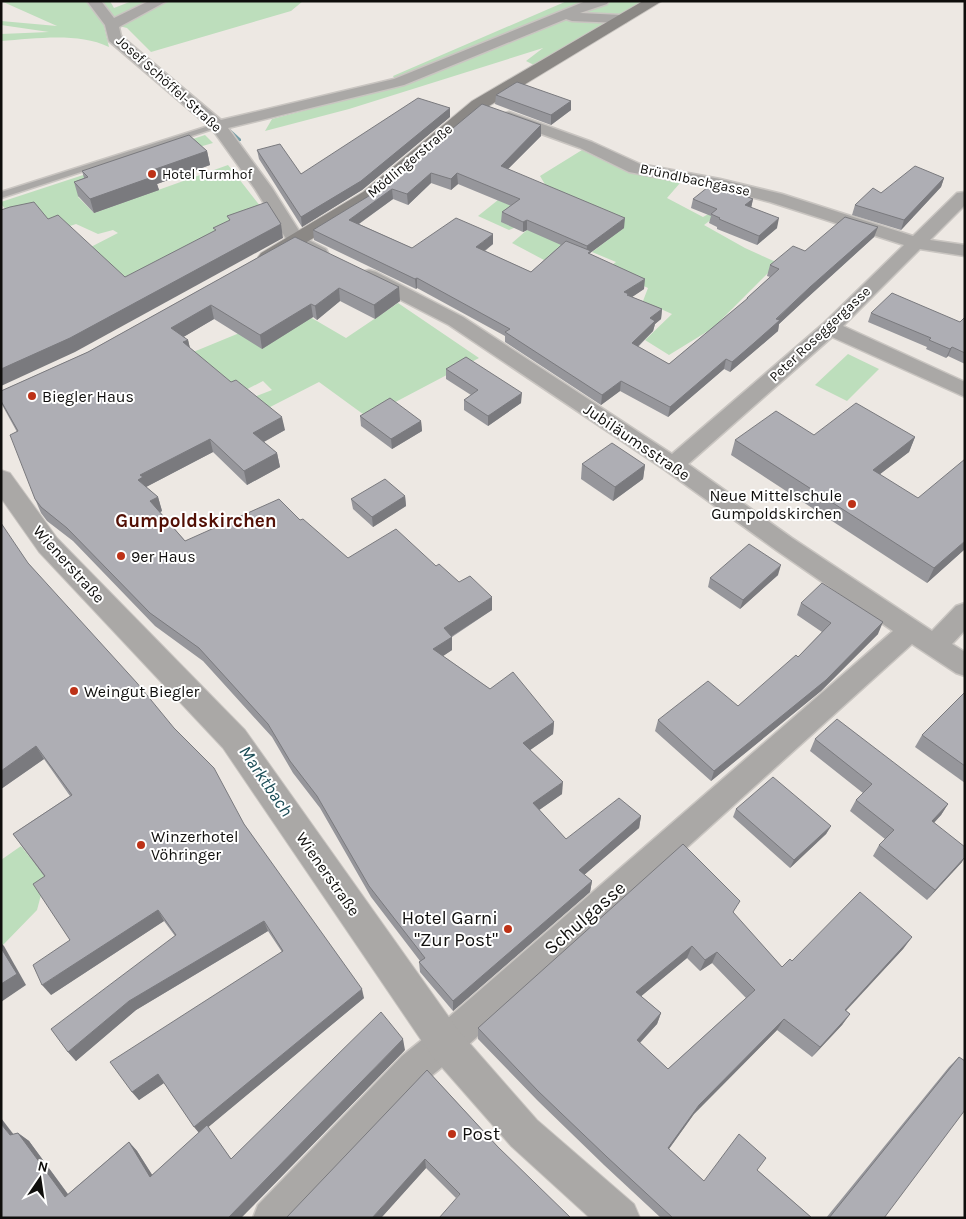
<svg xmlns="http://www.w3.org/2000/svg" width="966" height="1219" font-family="Karla,sans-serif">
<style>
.green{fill:#bddebc}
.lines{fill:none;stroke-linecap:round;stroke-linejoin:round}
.stream{fill:#779ea7;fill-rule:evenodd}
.service-casing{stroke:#c9c5c1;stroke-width:3}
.minor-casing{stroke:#c9c5c1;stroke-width:3}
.tertiary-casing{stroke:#c9c5c1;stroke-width:2}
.secondary-casing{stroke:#c9c5c1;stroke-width:2}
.service{fill:#aaa8a6;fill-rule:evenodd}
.minor{fill:#aaa8a6;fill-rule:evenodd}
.tertiary{fill:#aaa8a6;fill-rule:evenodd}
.secondary{fill:#8b8885;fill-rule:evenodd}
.wall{fill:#96969b;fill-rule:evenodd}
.shaded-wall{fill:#7a7a7e}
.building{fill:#aeaeb4;stroke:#7a7a7e;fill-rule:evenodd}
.poi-dot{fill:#bd3217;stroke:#fff;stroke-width:2}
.labels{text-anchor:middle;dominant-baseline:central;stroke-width:4;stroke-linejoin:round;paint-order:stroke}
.far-street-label{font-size:14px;fill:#0f0e0c;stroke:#fff}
.far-poi-label{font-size:14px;fill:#0f0e0c;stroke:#fff;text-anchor:start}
.poi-label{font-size:16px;fill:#0f0e0c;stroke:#fff;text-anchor:start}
.street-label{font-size:16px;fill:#0f0e0c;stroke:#fff}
.water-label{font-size:18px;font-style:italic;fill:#1c4d57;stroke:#fff}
.quarter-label{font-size:19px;font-weight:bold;fill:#520f04;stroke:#fff}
.near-poi-label{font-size:19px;fill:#0f0e0c;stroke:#fff;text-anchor:end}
.near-street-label{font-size:19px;fill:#0f0e0c;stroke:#fff}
</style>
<rect width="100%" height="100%" fill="#ede8e3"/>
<g class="green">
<path d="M 1,1 L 110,1 L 114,8 L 132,1 L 303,1 L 291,11 L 151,52 L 127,28 L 103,22 L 109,47 C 77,32 35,39 1,41 L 1,34 L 49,32 L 1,25 L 1,21 L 57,26 Z"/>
<polygon points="567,1 646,1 534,65 526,61 543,48 349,109 265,131 272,119 398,86 393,76"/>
<polygon points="205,135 213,143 192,149 78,197 94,213 228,165 268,216 101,308 85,250 118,233 113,230 98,234 76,224 52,232 16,221 1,204 1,202"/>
<polygon points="582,150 621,169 680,183 667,198 703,217 710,213 716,216 704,225 745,248 778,263 713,328 669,355 645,340 672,314 643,301 648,288 626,278 594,278 616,262 592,252 623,228 544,260 512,243 527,230 559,225 514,228 509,230 478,216 498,200 517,208 546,186 540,176"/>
<polygon points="286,303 346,338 398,303 479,358 367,417 319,382 233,426 246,400 272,390 263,381 234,396 186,355 237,334"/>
<polygon points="848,354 879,369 847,401 815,385"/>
<polygon points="90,829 41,895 37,910 1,947 1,860 21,846 37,866"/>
</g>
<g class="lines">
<polygon class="stream" points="224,127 228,127 241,139 241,141 237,141 224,129"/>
<g class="service-casing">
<polygon id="service" points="215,124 222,126 1,198 1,192"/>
</g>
<g class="minor-casing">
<g id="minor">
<polygon points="87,1 101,1 114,18 149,1 167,1 119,27 121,36 221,120 394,79 586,1 609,1 607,4 580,13 621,15 626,16 628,19 626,22 621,23 572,21 566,19 404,85 228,128 272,188 303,237 326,249 328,253 326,257 319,259 312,257 290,245 255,189 212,129 109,41 105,25"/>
<polygon points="509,112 592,142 640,164 720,179 782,194 913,236 957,193 965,192 965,205 930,240 965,245 965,256 920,249 843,326 965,382 965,397 832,337 688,464 792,538 932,631 956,606 965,603 965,630 952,644 965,652 965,676 956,673 912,644 457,1055 426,1080 296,1218 253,1218 258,1205 402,1056 433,1031 893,631 776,550 665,470 449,325 362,280 360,276 362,272 369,270 376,272 463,317 672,454 823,324 904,245 770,202 720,189 629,172 580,148 503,120 501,117 503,114"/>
</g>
</g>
<g class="tertiary-casing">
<polygon id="tertiary" points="1,470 10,473 57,538 245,730 458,1030 537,1120 634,1204 640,1218 590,1218 511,1146 432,1056 223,748 39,552 1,498"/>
</g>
<g class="secondary-casing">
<polygon id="secondary" points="643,1 662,1 484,109 377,200 275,261 268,263 261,261 258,257 261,253 363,192 472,101"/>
</g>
<use href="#service" class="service"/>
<use href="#minor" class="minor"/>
<use href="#tertiary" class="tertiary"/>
<use href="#secondary" class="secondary"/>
</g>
<g class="wall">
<polygon points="496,95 571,101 571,110 551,125 495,104"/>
<polygon points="450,117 362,190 302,227 259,159 257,150 301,174"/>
<path d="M 541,125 L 541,136 L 508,169 L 624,228 L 590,253 L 590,254 L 644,289 L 632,297 L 662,309 L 661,319 L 655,324 L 653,331 L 638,347 L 669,364 L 746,300 L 747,298 L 770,277 L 767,276 L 770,265 L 805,251 L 878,227 L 874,237 L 807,298 L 779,324 L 778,331 L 730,372 L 724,369 L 668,417 L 620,391 L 601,405 L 505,342 L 505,336 L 417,288 L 416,289 L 314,240 L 313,230 L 377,191 ZM 431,183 L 451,190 L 458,184 L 511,206 L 502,212 L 501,222 L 523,232 L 527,230 L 561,245 L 531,272 L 485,251 L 493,244 L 412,248 L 359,224 L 393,199 L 408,205 Z"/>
<polygon points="207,151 210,165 157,184 159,190 94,213 78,196 74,182 84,178 82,171"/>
<polygon points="944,178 941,187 901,230 852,215 855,205 881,193"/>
<polygon points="693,199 753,199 751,208 777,228 757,245 717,229 717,227 709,223 711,216 691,208"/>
<polygon points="295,237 400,301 375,319 340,301 317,320 313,317 262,349 214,319 183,337 188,340 190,348 285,430 264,442 277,453 280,467 247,485 213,452 146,487 158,497 162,511 160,512 185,541 300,520 348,558 436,566 459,582 492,610 452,637 452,650 443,656 490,689 554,722 553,734 530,750 562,794 539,810 566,839 641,816 639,828 584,875 592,881 590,892 453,1011 420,972 419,962 420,961 371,897 320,808 293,773 272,737 203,661 155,626 73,541 47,521 41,513 35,499 17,432 1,403 1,391 88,352"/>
<polygon points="871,313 960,322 965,317 965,364 948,356 946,358 926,349 927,347 868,322"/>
<polygon points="446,369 521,403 488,426 464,410 464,400 471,395 446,379"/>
<polygon points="360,416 421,421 422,431 392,449 361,426"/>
<polygon points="814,435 915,437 909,452 880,474 965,549 927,583 731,455 735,440"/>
<polygon points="582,464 645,465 643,479 613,501 581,479"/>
<polygon points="405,496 406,506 373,527 353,509 351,499"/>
<polygon points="28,563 244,824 364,998 208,1127 231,1159 405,1050 241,1218 1,1218 14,1134 18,1133 29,1141 68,1194 129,1142 137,1151 152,1175 199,1133 164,1083 139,1100 132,1092 282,952 268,931 136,1010 76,1061 68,1052 175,936 164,921 51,995 70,940 44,876 13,834 70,796 44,759 1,789"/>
<polygon points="778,575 740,609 708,587 710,578"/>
<polygon points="801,603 878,634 821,691 711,781 655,731 658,720 738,706 798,657 822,632 797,615"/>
<polygon points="965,692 965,783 915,747 922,735"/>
<polygon points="815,739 948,804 941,815 934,823 962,862 927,900 873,856 879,845 885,839 850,811 856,800 863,793 810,751"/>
<polygon points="736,809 831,826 826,834 790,868 733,817"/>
<path d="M 734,914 L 782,967 L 792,961 L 912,937 L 903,949 L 846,1011 L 850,1014 L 842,1025 L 812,1057 L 777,1030 L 694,1114 L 669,1149 L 704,1181 L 757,1170 L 812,1218 L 661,1218 L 604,1165 L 537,1100 L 478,1039 L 478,1028 ZM 687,958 L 700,971 L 712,963 L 746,998 L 668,1069 L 640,1043 L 657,1024 L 661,1013 L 641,996 Z"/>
<polygon points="959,1057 884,1218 826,1218 949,1067"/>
<polygon points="427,1070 498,1147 456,1198 426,1168 381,1218"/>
</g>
<g class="shaded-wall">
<polygon points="571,101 571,110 551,125 551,115"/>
<polygon points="450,108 450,117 362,190 302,227 301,217"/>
<polygon points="541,125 541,136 501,176 501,166"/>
<polygon points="207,151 210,165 157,184 159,190 94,213 90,199 150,171"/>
<polygon points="431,173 431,183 408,205 407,194"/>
<polygon points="457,173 458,184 451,190 451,179"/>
<polygon points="944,178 941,187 901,230 904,220"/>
<polygon points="392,189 393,199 350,230 349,220"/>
<polygon points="753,199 751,208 745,205"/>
<polygon points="625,218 624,228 590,253 590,262 586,256 587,246"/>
<polygon points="779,218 777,228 757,245 759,236"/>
<polygon points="527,220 527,230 523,232 523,222"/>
<polygon points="281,224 283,238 75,352 1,386 1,369"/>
<polygon points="878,227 874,237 807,298 779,324 778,331 730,372 732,362 810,287"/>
<polygon points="493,234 493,244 476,257 476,247"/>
<polygon points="417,278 417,288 416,289 415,279"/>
<polygon points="645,279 644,289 629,299 624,292"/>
<polygon points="399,287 400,301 375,319 374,305"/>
<polygon points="339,288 340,301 317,320 315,306"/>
<polygon points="311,304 313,317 262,349 260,335"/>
<polygon points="211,305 214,319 175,342 171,328"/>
<polygon points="662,309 661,319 655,324 653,331 630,354 632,343 650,318"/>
<polygon points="188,340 191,353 183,342"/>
<polygon points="952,347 948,356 946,358 950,349"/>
<polygon points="726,359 724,369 668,417 670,407"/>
<polygon points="621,381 620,391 601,405 602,395"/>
<polygon points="522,393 521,403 488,426 488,416"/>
<polygon points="282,417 285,430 256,446 253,433"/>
<polygon points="421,421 422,431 392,449 391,439"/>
<polygon points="915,437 909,452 867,484 873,470"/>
<polygon points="210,439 213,452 146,487 138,480 140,475"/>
<polygon points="277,453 280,467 247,485 244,471"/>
<polygon points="645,465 643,479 613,501 615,487"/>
<polygon points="405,496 406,506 373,527 372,517"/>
<polygon points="158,497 162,511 155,515 150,501"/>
<polygon points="965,541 965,549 927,583 934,568"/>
<polygon points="781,565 778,575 740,609 743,600"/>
<polygon points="492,597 492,610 444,641 444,628"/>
<polygon points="883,622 878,634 821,691 711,781 714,771"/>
<polygon points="452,637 452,650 434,662 433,649"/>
<polygon points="554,722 553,734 523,755 523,743"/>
<polygon points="36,746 44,759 1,789 1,771"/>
<polygon points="563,782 562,794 532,815 533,803"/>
<polygon points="948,804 941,815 924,833 932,821"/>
<polygon points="641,816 639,828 577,881 579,870"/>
<polygon points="831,826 826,834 790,868 794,860"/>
<polygon points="965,857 962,862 927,900 935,890"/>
<polygon points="592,881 590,892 453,1011 453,1001"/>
<polygon points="158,910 164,921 51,995 42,985"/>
<polygon points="264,921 268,931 136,1010 76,1061 68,1052 129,1001"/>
<polygon points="912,937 903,949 837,1020 845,1010"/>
<polygon points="1,943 4,946 26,985 1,1002"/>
<polygon points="692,946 687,958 633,1003 636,992"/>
<polygon points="717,952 712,963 700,971 705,960"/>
<polygon points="362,989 364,998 200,1134 194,1127"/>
<polygon points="661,1013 657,1024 633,1050 637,1040"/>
<polygon points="850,1014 842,1025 812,1057 820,1047"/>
<polygon points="784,1019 777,1030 694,1114 663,1157 668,1148 699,1105"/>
<polygon points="403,1039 405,1050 241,1218 228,1218"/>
<polygon points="158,1074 164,1083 139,1100 132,1092"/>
<polygon points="1,1118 21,1144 10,1135 1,1124"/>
<polygon points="18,1133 29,1141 75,1204 65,1197"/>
<polygon points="129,1142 137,1151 158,1184 150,1177"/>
<polygon points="425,1159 426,1168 381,1218 372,1218"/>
</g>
<g class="building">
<polygon points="517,82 571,101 551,115 496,95"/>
<polygon points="418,98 450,108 361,181 301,217 257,150 280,144 301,174"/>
<polygon points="482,104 541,125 501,166 625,218 587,246 527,220 523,222 502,212 520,199 457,173 451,179 431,173 407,194 392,189 349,220 412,248 456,218 493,234 476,247 531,272 566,241 591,251 588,253 645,279 624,292 629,294 627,295 662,309 650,318 655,321 632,343 669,364 748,298 747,298 779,269 770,265 793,246 805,251 845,217 878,227 810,287 776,319 780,320 754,343 732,362 726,359 670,407 621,381 602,395 505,332 510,329 417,278 415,279 313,230 377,191"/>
<polygon points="189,135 207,151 150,171 155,176 90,199 74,182 88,177 82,171"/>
<polygon points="915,166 944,178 904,220 855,205 873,188 881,193"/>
<polygon points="713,183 753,199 745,205 779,218 759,236 719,219 720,218 711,214 717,209 693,199"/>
<polygon points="34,202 48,219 58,215 125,277 216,230 213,228 230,220 227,216 267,202 281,224 70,338 1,369 1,210 10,207"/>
<polygon points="295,237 399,287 374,305 339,288 315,306 311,304 260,335 211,305 171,328 188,340 183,342 231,382 236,380 282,417 253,433 277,453 244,471 210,439 140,475 143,477 138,480 158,497 150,501 185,541 279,499 300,520 303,519 348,558 396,529 436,566 439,564 459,582 470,576 492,597 444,628 452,637 433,649 490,689 513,672 554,722 523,743 563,782 533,803 566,839 619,798 641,816 579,870 592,881 453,1001 419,962 425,958 369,886 317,796 290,761 268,724 199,648 150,613 67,528 41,507 35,499 10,435 18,431 1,401 1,391 88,352"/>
<polygon points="892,293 960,322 965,317 965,353 952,347 950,349 929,340 931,338 871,313"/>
<polygon points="466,357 522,393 488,416 464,400 478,390 446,369"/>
<polygon points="390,398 421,421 391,439 360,416"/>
<polygon points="856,403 915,437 873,470 918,498 965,459 965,541 934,568 735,440 776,411 814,435"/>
<polygon points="612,443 645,465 615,487 582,464"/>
<polygon points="385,479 405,496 372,517 351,499"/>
<polygon points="1,523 28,563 137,683 174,728 214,768 244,824 362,989 194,1127 158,1074 132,1092 110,1062 283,951 264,921 129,1001 68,1052 51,1029 176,935 158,910 42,985 33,965 70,940 33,884 45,876 13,834 72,795 36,746 1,771"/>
<polygon points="749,544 781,565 743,600 710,578"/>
<polygon points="822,583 883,622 826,680 714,771 658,720 708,681 738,706 796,655 798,657 831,623 801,603"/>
<polygon points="965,692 965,766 922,735"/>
<polygon points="837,719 948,804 932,821 965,847 965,857 935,890 879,845 894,830 856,800 872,784 815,739"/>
<polygon points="773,777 831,826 794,860 736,809"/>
<path d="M 683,844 L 740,901 L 733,912 L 782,967 L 790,959 L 792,961 L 860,892 L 912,937 L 845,1010 L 850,1014 L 820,1047 L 784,1019 L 699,1105 L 668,1148 L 704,1181 L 739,1134 L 766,1158 L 757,1170 L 812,1218 L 673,1218 L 607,1157 L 538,1091 L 478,1028 ZM 692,946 L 705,960 L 717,952 L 755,990 L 668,1069 L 637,1040 L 661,1013 L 636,992 Z"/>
<polygon points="1,948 17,974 1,984"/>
<polygon points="381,1012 403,1039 228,1218 1,1218 1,1124 10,1135 18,1133 65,1197 129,1142 150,1177 207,1125 231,1159"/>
<polygon points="959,1057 965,1061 965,1110 884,1218 829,1218"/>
<polygon points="427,1070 498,1147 571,1218 439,1218 460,1194 425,1159 372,1218 286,1218"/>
</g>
<g class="poi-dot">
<circle cx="152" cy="174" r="5"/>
<circle cx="32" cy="396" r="5"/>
<circle cx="852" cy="504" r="5"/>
<circle cx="121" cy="556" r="5"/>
<circle cx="74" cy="691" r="5"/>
<circle cx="141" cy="845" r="5"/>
<circle cx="508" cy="929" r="5"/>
<circle cx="452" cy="1134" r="5"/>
</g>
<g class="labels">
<g class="far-street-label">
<text transform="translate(169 84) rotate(42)">Josef Schöffel-Straße</text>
<text transform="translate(410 161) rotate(-40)">Mödlingerstraße</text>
<text transform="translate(695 180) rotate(12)">Bründlbachgasse</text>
<text transform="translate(820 334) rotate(-43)">Peter Roseggergasse</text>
</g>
<g class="far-poi-label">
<text x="162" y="174">Hotel Turmhof</text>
</g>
<g class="poi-label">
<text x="42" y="396">Biegler Haus</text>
<text x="842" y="495" text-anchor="end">Neue Mittelschule<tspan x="842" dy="18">Gumpoldskirchen</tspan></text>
<text x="131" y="556">9er Haus</text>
<text x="84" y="691">Weingut Biegler</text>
<text x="151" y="836">Winzerhotel<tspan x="151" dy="18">Vöhringer</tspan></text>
</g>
<g class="street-label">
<text transform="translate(637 442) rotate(34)">Jubiläumsstraße</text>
<text transform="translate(69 564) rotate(48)">Wienerstraße</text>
<text transform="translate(328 874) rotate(55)">Wienerstraße</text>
</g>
<g class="water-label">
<text transform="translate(266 781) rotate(56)">Marktbach</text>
</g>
<g class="quarter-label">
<text x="196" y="521">Gumpoldskirchen</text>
</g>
<g class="near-poi-label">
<text x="498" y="918">Hotel Garni<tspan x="498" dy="22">"Zur Post"</tspan></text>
<text x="462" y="1134" text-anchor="start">Post</text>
</g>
<g class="near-street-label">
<text transform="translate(585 918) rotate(-41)">Schulgasse</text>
</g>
</g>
<rect width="966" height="1219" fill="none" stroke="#0f0e0c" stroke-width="5"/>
<g transform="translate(40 1179) rotate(13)" stroke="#ffffff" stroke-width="4" paint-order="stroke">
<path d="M0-4L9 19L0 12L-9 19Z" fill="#0f0e0c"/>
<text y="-8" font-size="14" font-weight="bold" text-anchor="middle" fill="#0f0e0c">N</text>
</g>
</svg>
